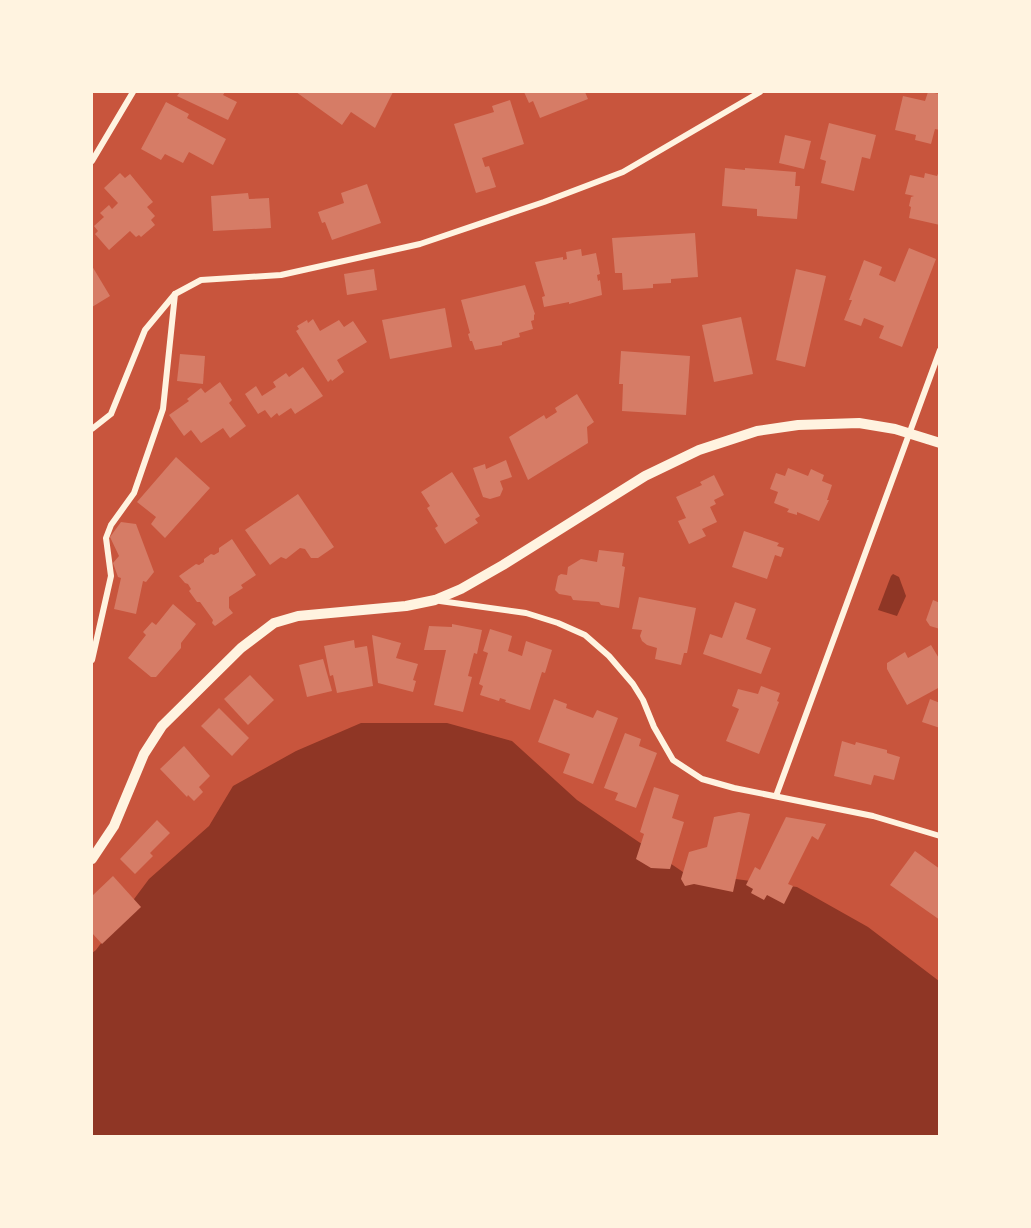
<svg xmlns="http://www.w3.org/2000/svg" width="1031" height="1228" font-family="'Public Sans',sans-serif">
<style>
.water{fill:#8f3625}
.building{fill:#d67c66}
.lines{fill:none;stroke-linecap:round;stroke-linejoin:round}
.minor{stroke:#fff3e0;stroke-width:6}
.tertiary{stroke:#fff3e0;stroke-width:10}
</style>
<rect width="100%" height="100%" fill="#c8553d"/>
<g class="water">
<polygon points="893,574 899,577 906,596 897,616 878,610 891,576"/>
<polygon points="361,723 447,723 512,741 577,800 683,872 797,887 868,927 939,981 939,1136 92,1136 92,953 96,950 149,879 209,826 233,786 296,751"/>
</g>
<g class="building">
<polygon points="180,92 225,92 223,95 237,102 228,120 177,96"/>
<polygon points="296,92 393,92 375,128 351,112 342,125"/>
<polygon points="524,92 585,92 588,99 540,118 533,101 529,103"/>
<polygon points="928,92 940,94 940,130 935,129 931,144 915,140 916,135 895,130 903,96 925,101"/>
<polygon points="510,100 524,144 482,158 485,167 489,166 496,187 476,193 454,124 494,112 492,106"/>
<polygon points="166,102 189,114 187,118 226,139 213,165 189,152 183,163 165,154 161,160 141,149"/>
<polygon points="829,123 876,135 870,159 862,157 854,191 821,183 826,161 820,159"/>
<polygon points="785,135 811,141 804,169 779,163"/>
<polygon points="725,168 745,170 745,168 796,172 795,186 800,186 797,219 757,216 757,209 722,206"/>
<polygon points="940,169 940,225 909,218 911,207 909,206 911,197 914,196 905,194 910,175 924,178 925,173 937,176"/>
<polygon points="120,173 125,178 130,174 153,202 147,207 155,216 151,220 155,225 141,237 139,235 136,237 130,231 109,250 95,234 98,231 94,226 104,217 100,213 109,205 112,209 118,203 104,188"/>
<polygon points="367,184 381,223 332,240 325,222 322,223 318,212 344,203 341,193"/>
<polygon points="248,193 249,199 269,198 271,228 213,231 211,196"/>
<polygon points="695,233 698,277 671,279 671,283 653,284 653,288 623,290 622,273 615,273 612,238"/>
<polygon points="909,248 936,259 902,347 879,338 884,326 864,318 861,326 844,320 852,300 849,300 864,260 882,267 879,275 895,282"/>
<polygon points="581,249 582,256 596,253 600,274 597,275 598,281 600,280 602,295 569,304 569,302 544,307 542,297 545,296 535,262 563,257 563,260 567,259 566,252"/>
<polygon points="92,266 110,296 92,307"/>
<polygon points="374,269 377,290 347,295 344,274"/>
<polygon points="796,269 826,276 805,367 776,360"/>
<polygon points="525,285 535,314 534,315 534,320 531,321 533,329 519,333 520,337 502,342 502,345 475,350 472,341 470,341 468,334 470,333 461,300"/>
<polygon points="445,308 452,347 390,359 382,320"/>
<polygon points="741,317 753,374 714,382 702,325"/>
<polygon points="313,319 320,331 339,320 344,327 353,321 367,342 337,360 344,372 332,381 331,379 328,382 296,331 299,329 297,326 307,320 308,323"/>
<polygon points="621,351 690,356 686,415 622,411 623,384 619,384"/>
<polygon points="180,354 205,356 203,384 177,381"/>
<polygon points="303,367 323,396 295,414 291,408 279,416 277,413 271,418 265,410 258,414 245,394 256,386 262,396 276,387 273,382 286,373 289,377"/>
<polygon points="220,382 232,400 229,403 246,426 230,438 223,428 201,443 191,430 184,436 169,415 189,401 187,399 201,388 205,393"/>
<polygon points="577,394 594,422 587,427 588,443 528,480 509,437 544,415 546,419 557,412 555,408"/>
<polygon points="176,457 210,488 165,538 151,524 156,517 137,502"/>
<polygon points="506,460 512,477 500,481 503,489 500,496 490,499 483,497 473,468 485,464 486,469"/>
<polygon points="788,468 808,476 811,469 824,475 822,481 832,485 827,500 829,500 819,521 797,512 797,515 787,512 789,509 774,503 778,492 770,489 776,473 785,476"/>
<polygon points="452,472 480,516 475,519 478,523 445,544 435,528 438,526 427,508 430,506 421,492"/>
<polygon points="714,475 724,495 714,500 716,504 710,507 717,522 702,529 706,536 689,544 678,521 686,518 676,497 702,485 700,482"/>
<polygon points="298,494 334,547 318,558 311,558 305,549 300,548 286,559 281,557 270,565 245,530"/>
<polygon points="121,522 136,524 154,572 146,582 143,581 136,614 114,609 121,578 118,577 113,563 119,556 110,537"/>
<polygon points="744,531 779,543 777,546 784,548 781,557 775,555 767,579 732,567"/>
<polygon points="232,539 256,575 241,585 243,588 229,597 229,608 233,613 215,626 212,623 213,620 200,602 197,602 189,591 191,589 188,584 185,583 179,576 196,564 199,565 204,562 204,559 211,554 214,555 219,552 219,548"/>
<polygon points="599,550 624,553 622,566 625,567 619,608 601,605 599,602 573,600 571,596 559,594 555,590 558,576 561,574 567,575 568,567 581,559 597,562"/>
<polygon points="639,597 696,608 687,653 684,653 681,665 655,659 657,648 647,645 642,641 640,636 642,630 632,629"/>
<polygon points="933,600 940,603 940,629 930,626 926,620"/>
<polygon points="735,602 756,609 746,639 771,648 761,674 703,654 710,634 722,638"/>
<polygon points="173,604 196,624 181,643 181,648 156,677 151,677 128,658 146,635 143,632 152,622 156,625"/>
<polygon points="452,624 482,630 477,654 474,653 468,676 472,677 463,712 434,705 446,650 424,650 429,626 452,627"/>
<polygon points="490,629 512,636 508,651 522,656 526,641 552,650 545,673 542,672 530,710 505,702 506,700 500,698 499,701 480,695 483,686 479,684 488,653 483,651"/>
<polygon points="372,635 401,643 396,658 418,664 413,680 416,681 413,692 378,683"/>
<polygon points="354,640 355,648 367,646 373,686 337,693 333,675 330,676 324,646"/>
<polygon points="931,645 940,660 940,687 907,705 887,669 887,663 905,652 908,658"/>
<polygon points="323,659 332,691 307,697 299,665"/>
<polygon points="250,675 274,700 248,725 224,699"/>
<polygon points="761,686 780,693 777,701 779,702 759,754 726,741 739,709 732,706 738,689 758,694"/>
<polygon points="554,699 567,704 566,708 593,718 597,710 618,718 593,784 563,773 570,754 538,742"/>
<polygon points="930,699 940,703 940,728 922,722"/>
<polygon points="219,708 249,738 232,756 201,726"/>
<polygon points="625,733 641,739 639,746 657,753 636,808 615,800 618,793 604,788"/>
<polygon points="842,741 855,745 856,742 887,750 887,753 900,757 894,780 874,775 871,785 834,776"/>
<polygon points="184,746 210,776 199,787 203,792 194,801 188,795 187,797 160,769"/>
<polygon points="654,787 679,795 672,818 684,822 670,869 651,868 636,859 644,834 640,832"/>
<polygon points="739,812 750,814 733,892 694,884 685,886 681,879 689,852 707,847 714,817"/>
<polygon points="786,817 826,824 818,840 812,836 788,884 793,886 784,904 767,895 764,900 751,893 753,889 746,885 755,867 760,870"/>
<polygon points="157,820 170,833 150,853 153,856 135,874 120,859"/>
<polygon points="915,851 940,869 940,920 890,885"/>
<polygon points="113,876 141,907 102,944 92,933 92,896"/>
</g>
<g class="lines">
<g class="minor">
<polyline points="92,161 133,92"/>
<polyline points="92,429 111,414 145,330 175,294 201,280 281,275 420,244 544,202 623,172 760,92"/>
<polyline points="440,601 526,613 558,623 585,635 609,656 633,684 643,700 654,727 673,760 702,779 734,788 873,816 940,836"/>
<polyline points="92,660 111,576 106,538 111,525 134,493 163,409 175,294"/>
<polyline points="776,796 940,350"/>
</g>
<polyline class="tertiary" points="92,859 114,826 144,754 162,726 241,648 274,623 298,616 406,606 435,600 461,589 503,565 645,476 699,450 757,431 798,425 859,423 895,429 940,443"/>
</g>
<rect width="1031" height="1228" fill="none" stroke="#fff3e0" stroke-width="186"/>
</svg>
